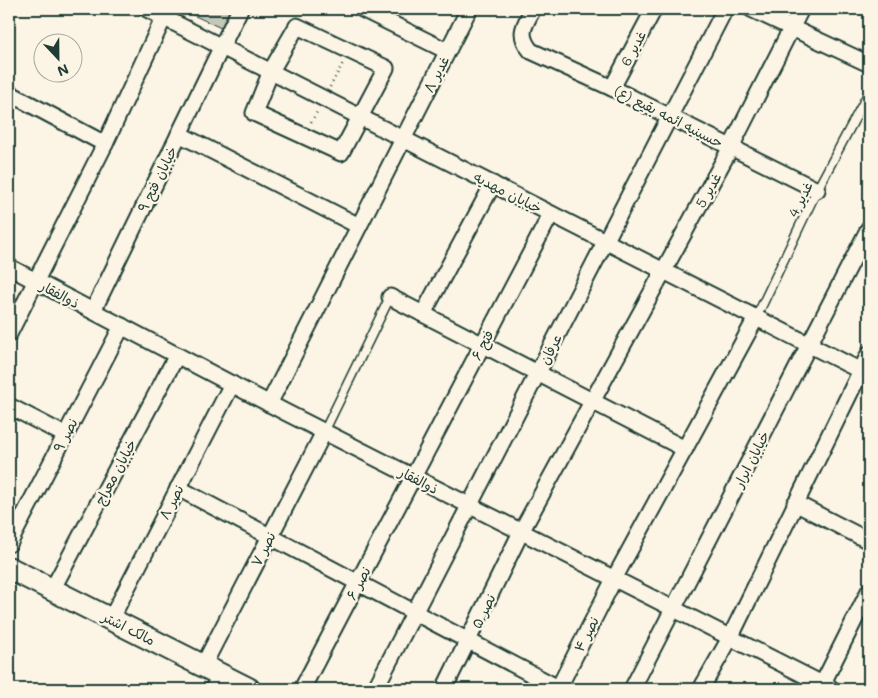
<svg xmlns="http://www.w3.org/2000/svg" width="878" height="698" font-family="Mali,'Playpen Sans Arabic',sans-serif">
<style>
.building{fill:#c5c7b9;stroke:#1f3d34}
.lines{fill:none;stroke-linecap:round;stroke-linejoin:round}
.lane-casing{stroke:#1f3d34;stroke-width:11}
.street-casing{stroke:#1f3d34;stroke-width:19}
.secondary-casing{stroke:#1f3d34;stroke-width:25}
.path{stroke:#1f3d34;stroke-width:2.5;stroke-dasharray:1 4;stroke-linecap:butt}
.lane{stroke:#fcf5e5;stroke-width:8}
.street{stroke:#fcf5e5;stroke-width:15}
.secondary{stroke:#fcf5e5;stroke-width:21}
.labels{text-anchor:middle;dominant-baseline:central;stroke-width:4.5;stroke-linejoin:round;paint-order:stroke}
.street-label{font-size:14px;fill:#1f3d34;stroke:#fcf5e5}
</style>
<rect width="100%" height="100%" fill="#fcf5e5"/>
<filter id="ink" filterUnits="userSpaceOnUse"><feTurbulence type="fractalNoise" baseFrequency=".02" numOctaves="2"/><feDisplacementMap in="SourceGraphic" scale="10" xChannelSelector="R" yChannelSelector="G"/><feConvolveMatrix kernelMatrix="1 2 1 2 8 2 1 2 1" color-interpolation-filters="sRGB"/></filter>
<g filter="url(#ink)">
<polygon class="building" points="180,9 231,9 221,28"/>
<g class="lines">
<g class="lane-casing">
<g id="lane">
<polyline points="756,318 817,190 869,92"/>
<polyline points="324,432 390,297"/>
</g>
</g>
<g class="street-casing">
<g id="street">
<polyline points="147,9 869,375"/>
<polyline points="362,9 447,51"/>
<path d="M 533,9 C 524,26 517,34 531,51 L 612,88 L 817,190"/>
<polyline points="751,9 869,64"/>
<polygon points="297,26 386,68 341,153 254,113 271,71"/>
<polyline points="612,88 654,9"/>
<polyline points="9,93 105,144"/>
<polyline points="179,134 359,226"/>
<polyline points="9,267 285,412 832,689"/>
<polyline points="390,297 685,449"/>
<polyline points="93,311 240,9"/>
<polyline points="423,314 493,184"/>
<polyline points="9,334 105,144 164,17"/>
<polyline points="269,404 469,9"/>
<polyline points="9,406 65,435"/>
<polyline points="178,488 558,688"/>
<polyline points="795,503 869,541"/>
<polyline points="9,544 122,326"/>
<polyline points="52,590 177,355"/>
<polyline points="111,619 232,384"/>
<polyline points="203,666 324,432"/>
<polyline points="213,689 220,675"/>
<polyline points="302,689 551,214"/>
<polyline points="375,689 725,9"/>
<polyline points="444,689 521,532 731,147 801,9"/>
<polyline points="558,689 614,579 756,318"/>
<polyline points="632,689 869,228"/>
<polyline points="701,689 730,638 869,354"/>
<polyline points="820,689 869,591"/>
</g>
</g>
<g class="secondary-casing">
<polyline id="secondary" points="9,568 249,689"/>
</g>
<g class="path">
<polyline points="330,87 343,63"/>
<polyline points="311,122 317,112"/>
</g>
<use href="#lane" class="lane"/>
<use href="#street" class="street"/>
<use href="#secondary" class="secondary"/>
</g>
</g>
<g class="labels">
<g class="street-label">
<text transform="translate(633 48) rotate(-62)">غدیر 6</text>
<text transform="translate(436 74) rotate(-63)">غدیر ۸</text>
<text transform="translate(669 116) rotate(27)">حسینیه ائمه بقیع (ع)</text>
<text transform="translate(157 179) rotate(-64)">خیابان فتح ۹</text>
<text transform="translate(708 190) rotate(-61)">غدیر 5</text>
<text transform="translate(508 192) rotate(27)">خیابان مهدیه</text>
<text transform="translate(800 199) rotate(-64)">غدیر 4</text>
<text transform="translate(60 294) rotate(28)">ذوالفقار</text>
<text transform="translate(482 345) rotate(-62)">فتح ۶</text>
<text transform="translate(550 349) rotate(-63)">عرفان</text>
<text transform="translate(65 435) rotate(-63)">نصر ۹</text>
<text transform="translate(751 459) rotate(-63)">خیابان ابرار</text>
<text transform="translate(115 472) rotate(-62)">خیابان معراج</text>
<text transform="translate(419 480) rotate(27)">ذوالفقار</text>
<text transform="translate(171 502) rotate(-63)">نصر ۸</text>
<text transform="translate(263 549) rotate(-63)">نصر ۷</text>
<text transform="translate(358 583) rotate(-62)">نصر ۶</text>
<text transform="translate(483 611) rotate(-64)">نصر ۵</text>
<text transform="translate(129 628) rotate(27)">مالک اشتر</text>
<text transform="translate(586 634) rotate(-63)">نصر ۴</text>
</g>
</g>
<rect width="878" height="698" fill="none" stroke="#fcf5e5" stroke-width="30"/>
<rect x="15" y="15" width="848" height="668" fill="none" stroke="#1f3d34" stroke-width="2" filter="url(#ink)"/>
<g transform="translate(58 58) rotate(158)"><circle r="24" fill="#fcf5e5" stroke="#a4ab9e"/>
<path d="M0-4L9 19L0 12L-9 19Z" fill="#1f3d34"/>
<text y="-8" font-size="14" font-weight="bold" text-anchor="middle" fill="#1f3d34">N</text>
</g>
</svg>
